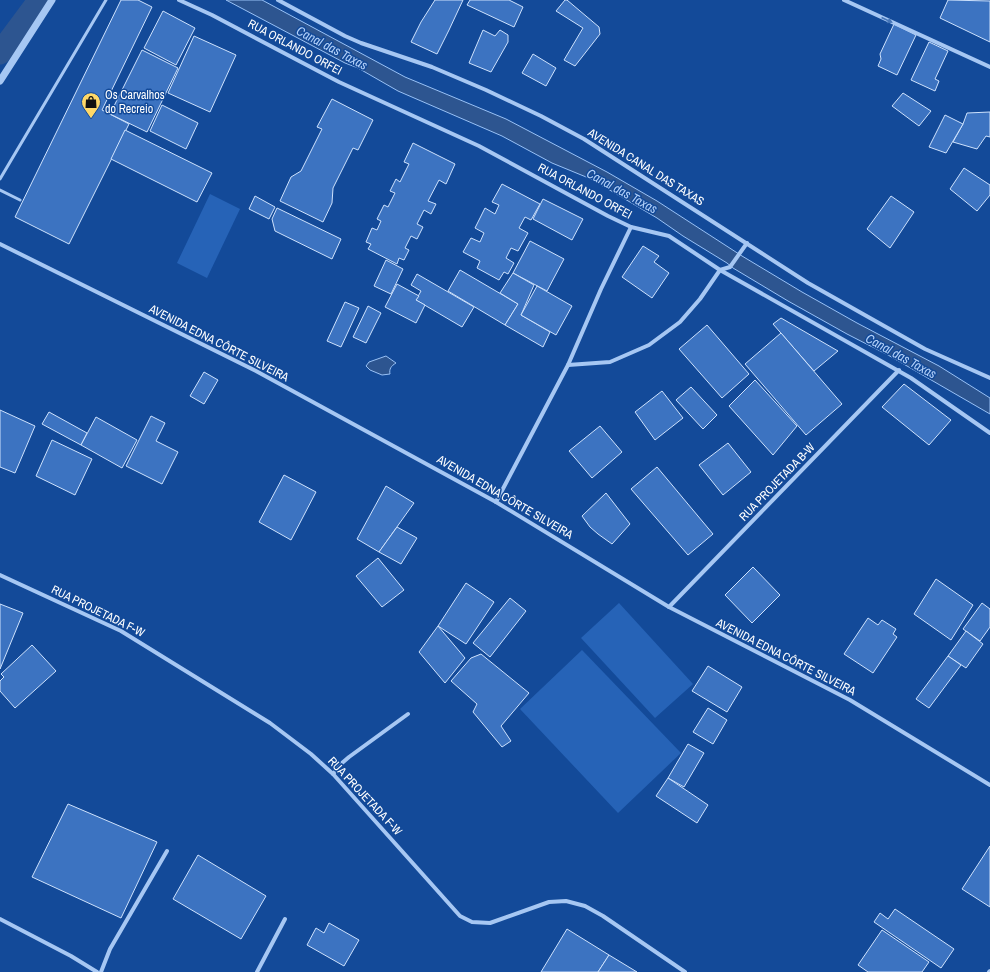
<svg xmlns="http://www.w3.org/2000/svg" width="990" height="972" font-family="'Archivo Narrow',sans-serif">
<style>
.green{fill:#2663b7}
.water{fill:#2d5590;stroke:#98c1f6}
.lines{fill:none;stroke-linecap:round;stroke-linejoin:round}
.canal{stroke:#2d5590;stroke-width:23}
.building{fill:#3c73c1;stroke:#cee2fd}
.service{stroke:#a6c7f3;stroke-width:3}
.minor{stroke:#a6c7f3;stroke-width:4}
.tertiary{stroke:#a6c7f3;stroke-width:7}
.oneway{fill:#4676b8}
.labels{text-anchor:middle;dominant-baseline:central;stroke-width:3;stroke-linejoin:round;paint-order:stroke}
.street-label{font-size:12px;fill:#fff;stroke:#134a99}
.poi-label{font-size:12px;fill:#fff;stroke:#134a99;text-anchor:start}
.water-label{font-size:13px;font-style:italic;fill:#b3d1fa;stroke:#134a99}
</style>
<rect width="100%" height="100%" fill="#134a99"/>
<g class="green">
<polygon points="210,194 240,209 207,278 177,263"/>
<polygon points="619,603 693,684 655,718 581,638"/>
<polygon points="582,650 681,753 618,813 520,709"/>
</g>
<g class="water">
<polygon points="226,0 262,0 405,77 506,119 607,172 657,201 742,256 802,292 857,323 939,366 990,398 990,414 888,355 847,334 788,301 733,268 727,263 683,236 657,218 591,179 552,163 502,136 398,91 358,68 345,63"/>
<path d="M 386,356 L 396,363 C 391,366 389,369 390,374 L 382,375 L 370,370 L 366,366 L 369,362 Z"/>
</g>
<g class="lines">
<polyline class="canal" points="0,53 38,2"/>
</g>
<g class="building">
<polygon points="121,0 138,0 152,7 102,110 129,124 69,244 15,217"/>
<polygon points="435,0 463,0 449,30 437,54 411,42 421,22"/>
<polygon points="470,0 509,0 523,7 514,27 467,5"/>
<polygon points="565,0 567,0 599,27 600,34 575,66 564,60 583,28 556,11"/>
<polygon points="948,0 990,1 990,42 940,18"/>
<polygon points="163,11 195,28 176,65 144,48"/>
<polygon points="894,24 916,35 897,75 878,66 881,59 880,54"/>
<polygon points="483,30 495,36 500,30 508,35 508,42 491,72 469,63"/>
<polygon points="194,36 236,55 210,112 168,93"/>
<polygon points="929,42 948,51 935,79 939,81 935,91 911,80"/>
<polygon points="142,50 178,68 147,132 110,114"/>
<polygon points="533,54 556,68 546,86 522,73"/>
<polygon points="903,93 931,111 919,126 892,106"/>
<polygon points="332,99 373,120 358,150 353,148 333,188 332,203 323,222 280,201 291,177 301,171 322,129 317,127"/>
<polygon points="162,105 198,123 186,149 150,131"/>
<polygon points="990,112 990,137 986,136 977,149 953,142 963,124 967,113"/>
<polygon points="945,115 963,124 946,153 929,147"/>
<polygon points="125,130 212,173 197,202 111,159"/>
<polygon points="413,143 455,164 446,184 439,180 428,201 436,204 431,214 424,210 417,224 423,227 417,239 411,236 405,248 409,250 404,260 399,258 397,264 368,249 371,244 366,242 372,228 377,230 381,221 377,219 384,205 388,207 395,193 390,191 396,179 400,182 409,164 404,162"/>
<polygon points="964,168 990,185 990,195 977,211 950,189"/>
<polygon points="502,184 540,204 531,220 525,217 519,228 528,233 518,251 511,248 506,258 514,263 508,274 504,272 499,280 477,268 480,261 463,252 471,238 480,242 484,233 475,228 485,208 495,214 499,205 492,202"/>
<polygon points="255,196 275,207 269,219 249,209"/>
<polygon points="891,196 914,212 890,248 867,229"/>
<polygon points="543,199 583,219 572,240 533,219"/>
<polygon points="277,208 341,239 332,259 275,231 272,219"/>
<polygon points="530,241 564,259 547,291 513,273"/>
<polygon points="643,246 659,256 654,262 669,273 652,298 622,277"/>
<polygon points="386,260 403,269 391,294 374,286"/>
<polygon points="460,270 518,304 505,325 448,291"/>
<polygon points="513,273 534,285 521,315 550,332 543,347 505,325 518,304 500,293"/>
<polygon points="417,274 474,307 462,327 416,300 421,291 411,285"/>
<polygon points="397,284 419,296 416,300 425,305 416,323 385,307"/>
<polygon points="537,286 572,306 556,335 521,315"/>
<polygon points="345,302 359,308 341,347 327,341"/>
<polygon points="368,306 381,313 366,343 353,337"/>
<polygon points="781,318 838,351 814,371 773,324"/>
<polygon points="707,325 749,374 722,398 679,349"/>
<polygon points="781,333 842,404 806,435 745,364"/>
<polygon points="204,372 218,380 204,404 190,396"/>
<polygon points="755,380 797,426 773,455 729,406"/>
<polygon points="904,384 951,420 929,445 882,407"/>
<polygon points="691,387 717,415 703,429 676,400"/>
<polygon points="662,391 683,418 655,440 635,412"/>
<polygon points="0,410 35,426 15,473 0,467"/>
<polygon points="49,412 87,433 81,445 42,424"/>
<polygon points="151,416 165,423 156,441 178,452 162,484 126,466"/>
<polygon points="96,417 137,440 122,468 81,445"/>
<polygon points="600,426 622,452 592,478 569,451"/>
<polygon points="52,440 92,459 75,495 36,476"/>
<polygon points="728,443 751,472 723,495 699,465"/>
<polygon points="657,467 713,534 688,555 631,489"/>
<polygon points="284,475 316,492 291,540 259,522"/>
<polygon points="386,486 414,503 379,552 357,539"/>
<polygon points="606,493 630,524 612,544 598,534 590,527 582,516"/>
<polygon points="397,527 417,538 401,564 379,552"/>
<polygon points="378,558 404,590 382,607 356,576"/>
<polygon points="753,567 780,595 752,623 725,595"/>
<polygon points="936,579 973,605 951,640 914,614"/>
<polygon points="466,583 494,602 466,644 438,626"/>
<polygon points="510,598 526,611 490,657 473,643"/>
<polygon points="982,603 990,609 990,627 980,641 963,629"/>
<polygon points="0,604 23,613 0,669"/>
<polygon points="868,618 878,625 882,620 896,629 893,634 897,637 873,673 844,654"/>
<polygon points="438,626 465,658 445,683 419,652"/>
<polygon points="966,631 983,644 966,668 948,656"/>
<polygon points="32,645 56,671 15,708 0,691 0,681 4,677 1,674"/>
<polygon points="481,654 529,693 501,726 511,741 502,747 473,712 477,704 451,681 471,658"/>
<polygon points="948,656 961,665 929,708 916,699"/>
<polygon points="708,666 742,687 727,712 692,691"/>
<polygon points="708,708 727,720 713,744 693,732"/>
<polygon points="688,744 704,753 684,787 668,778"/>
<polygon points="668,778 708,805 697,823 656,796"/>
<polygon points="68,804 157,842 121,918 32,877"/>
<polygon points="990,846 990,907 962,889"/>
<polygon points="198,855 266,896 241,939 173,899"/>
<polygon points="895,909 954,949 941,968 874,922 880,913 888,919"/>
<polygon points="329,923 359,940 344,966 307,945 316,928 324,933"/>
<polygon points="567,929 609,955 598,972 541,972"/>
<polygon points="882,930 929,962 922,972 868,972 858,965"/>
<polygon points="609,955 637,972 598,972"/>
</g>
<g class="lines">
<g class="service">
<polyline points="0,179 106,0"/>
<polyline points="0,190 20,200"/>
</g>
<g class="minor">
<polyline points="179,0 212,15 339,82 479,146 608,216 631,227 669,236 720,270 911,378 990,433"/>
<polyline points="278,0 345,36 361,43 432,67 486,90 541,116 584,139 808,283 925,349 990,378"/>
<polyline points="844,0 990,67"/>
<polyline points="0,244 256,371 496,502 669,607 850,700 990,785"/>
<polyline points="568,365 610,362 649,345 680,322 700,299 720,270 730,267 747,243"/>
<polyline points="496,502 568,365 601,289 631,227"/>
<polyline points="0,575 121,631 270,723 311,754 333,774 460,916 472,922 490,923 549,902 566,901 585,906 603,916 685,972"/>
<polyline points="669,607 899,370"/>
<polyline points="333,774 342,763 349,757 408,714"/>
<polyline points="0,919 71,956 97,972"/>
<polyline points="101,972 110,949 167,851"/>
<polyline points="257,972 285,919"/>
<polyline points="989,972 990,971"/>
</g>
<polyline class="tertiary" points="0,81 52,0"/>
</g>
<defs><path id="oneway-solid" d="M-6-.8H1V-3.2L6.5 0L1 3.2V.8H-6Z"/></defs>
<use class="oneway" href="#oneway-solid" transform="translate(887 20) rotate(25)"/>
<defs>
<g id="shop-pin" transform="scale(1)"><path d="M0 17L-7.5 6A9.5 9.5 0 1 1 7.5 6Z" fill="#ffd868" stroke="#134a99"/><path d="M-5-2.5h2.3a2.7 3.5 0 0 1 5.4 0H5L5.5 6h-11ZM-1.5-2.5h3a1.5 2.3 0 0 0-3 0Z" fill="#111"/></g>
</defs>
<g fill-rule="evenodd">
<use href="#shop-pin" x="91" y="102"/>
</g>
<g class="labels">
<g class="street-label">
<text transform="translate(295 47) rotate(28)">RUA ORLANDO ORFEI</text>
<text transform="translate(646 167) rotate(32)">AVENIDA CANAL DAS TAXAS</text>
<text transform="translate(585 191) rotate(28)">RUA ORLANDO ORFEI</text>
<text transform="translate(219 343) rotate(27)">AVENIDA EDNA CÔRTE SILVEIRA</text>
<text transform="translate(777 482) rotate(-46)">RUA PROJETADA B-W</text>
<text transform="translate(505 497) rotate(30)">AVENIDA EDNA CÔRTE SILVEIRA</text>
<text transform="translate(98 611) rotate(26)">RUA PROJETADA F-W</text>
<text transform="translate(786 657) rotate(27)">AVENIDA EDNA CÔRTE SILVEIRA</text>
<text transform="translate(365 796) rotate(47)">RUA PROJETADA F-W</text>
</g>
<g class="poi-label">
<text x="105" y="95">Os Carvalhos<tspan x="105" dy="14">do Recreio</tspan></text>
</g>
<g class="water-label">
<text transform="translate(332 48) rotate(28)">Canal das Taxas</text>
<text transform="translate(622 191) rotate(29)">Canal das Taxas</text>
<text transform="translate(901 356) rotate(29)">Canal das Taxas</text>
</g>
</g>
</svg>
